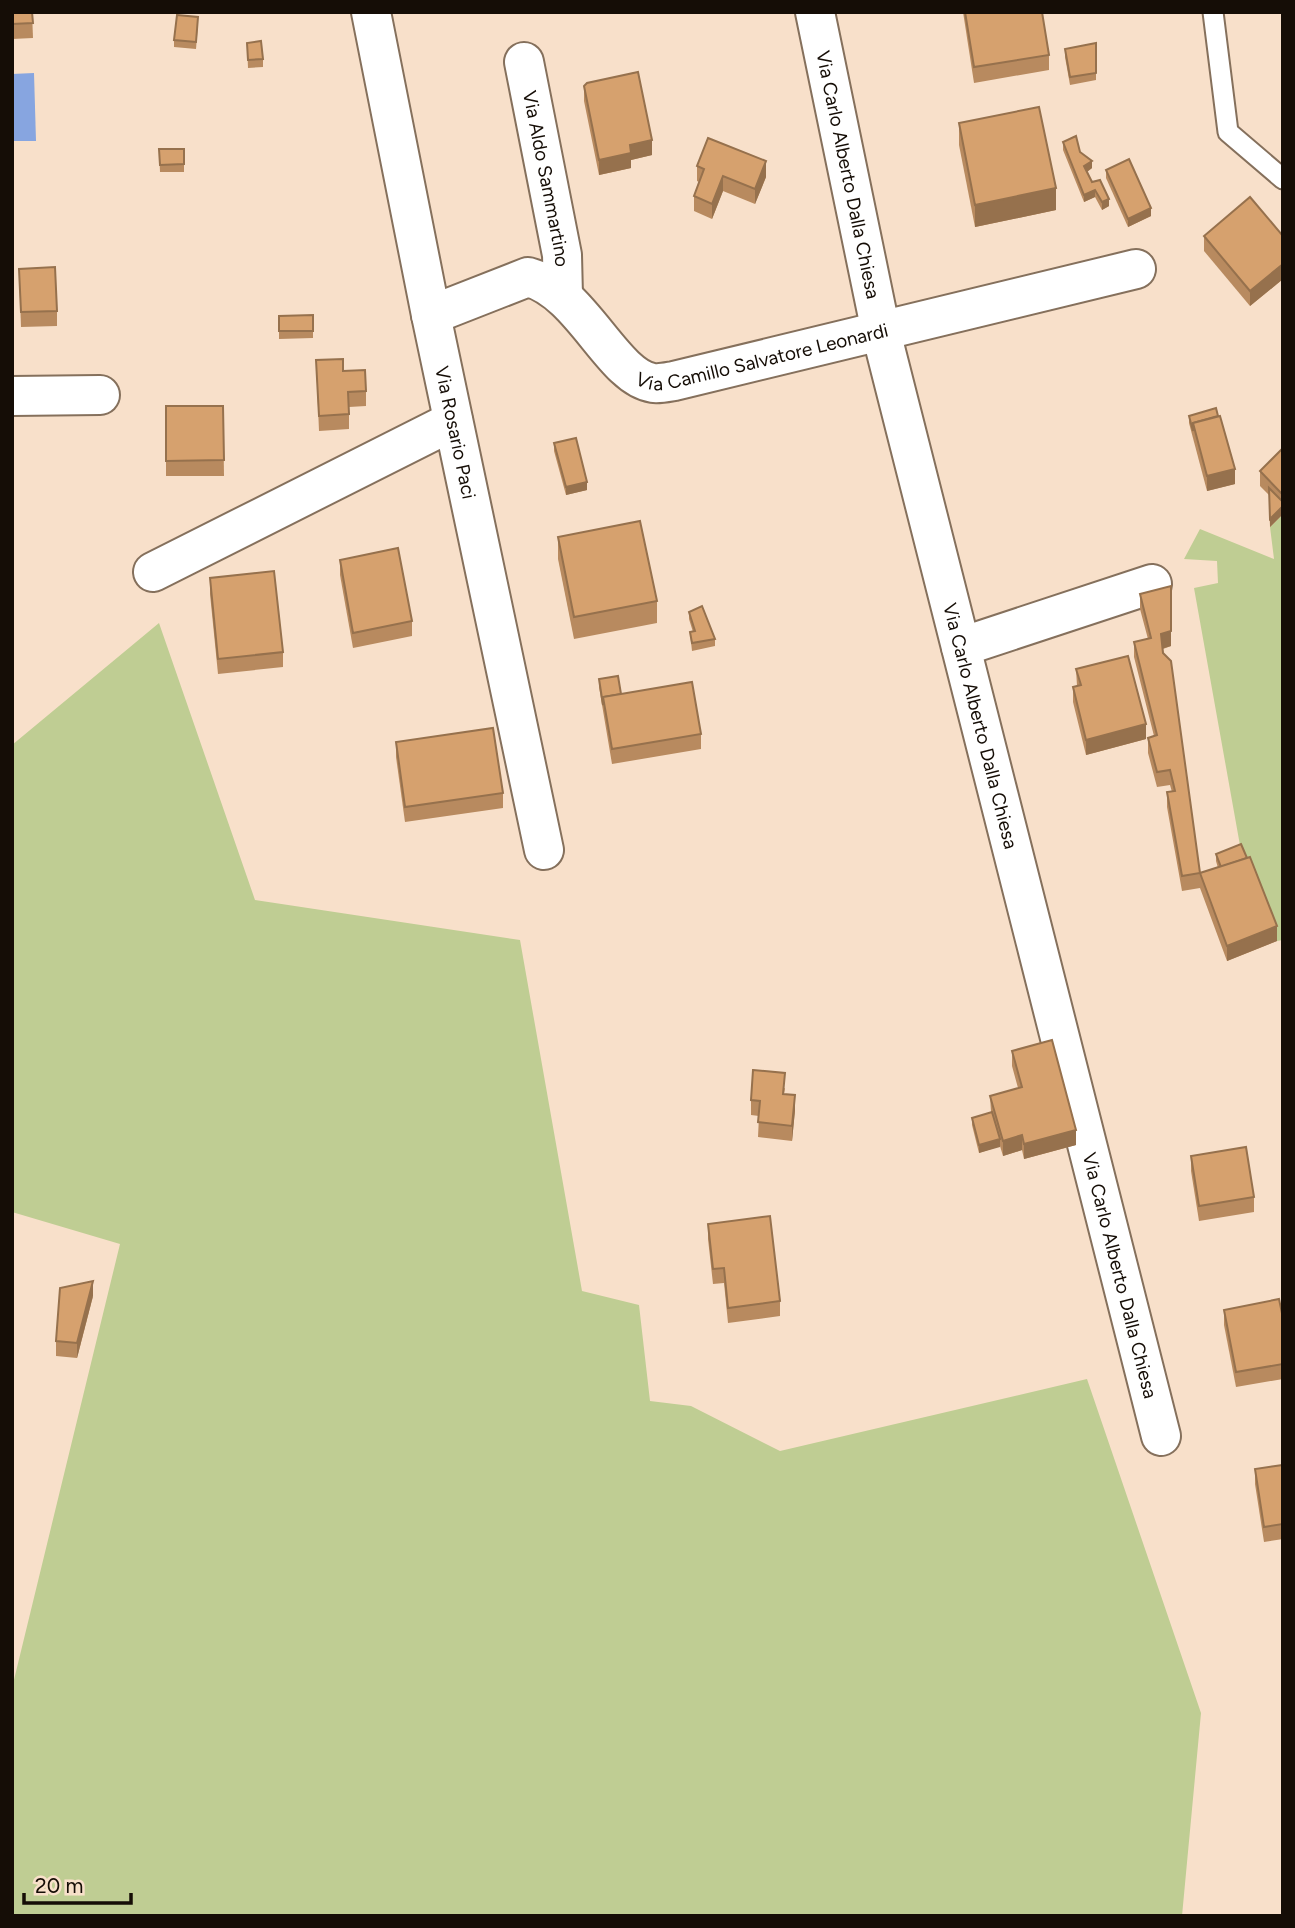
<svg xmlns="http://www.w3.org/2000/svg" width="1295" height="1928" font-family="Figtree,sans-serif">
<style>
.green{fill:#bfcd93}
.water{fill:#87a5e0}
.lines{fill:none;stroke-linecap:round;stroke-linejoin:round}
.lane-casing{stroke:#85705c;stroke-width:23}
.street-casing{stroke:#85705c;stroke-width:42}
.lane{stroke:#fff;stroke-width:19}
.street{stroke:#fff;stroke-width:38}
.wall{fill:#b88a5f}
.shaded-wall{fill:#96714d}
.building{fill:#d6a16e;stroke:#96714d;stroke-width:2}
.labels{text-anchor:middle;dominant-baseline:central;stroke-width:6;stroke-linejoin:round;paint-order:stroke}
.street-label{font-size:19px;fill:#150d06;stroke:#f8e0ca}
</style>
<rect width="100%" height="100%" fill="#f8e0ca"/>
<g class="green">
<polygon points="1283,514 1283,940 1277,941 1241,851 1194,588 1218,583 1217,561 1184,559 1200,529 1274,559 1270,527"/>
<polygon points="159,623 255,900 520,940 582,1291 639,1305 650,1401 691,1406 780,1451 1087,1379 1201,1713 1182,1916 12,1916 12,1688 120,1244 12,1212 12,745"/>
</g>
<polygon class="water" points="34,73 36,141 12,141 12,74"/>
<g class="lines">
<g class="lane-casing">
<polyline id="lane" points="1213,12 1228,132 1283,179"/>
</g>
<g class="street-casing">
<g id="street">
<path id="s1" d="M 371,12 L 431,315 L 544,850"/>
<path id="s2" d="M 815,12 L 881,332 L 1161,1436"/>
<path id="s3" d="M 524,62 L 562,255 L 563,296"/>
<path id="s4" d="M 431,315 L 528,277 C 582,291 612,377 653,383 C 659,384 668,382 674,381 L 1136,269"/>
<polyline points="12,396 100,395"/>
<polyline points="153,572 453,421"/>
<polyline points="961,647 1152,584"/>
</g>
</g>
<use href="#lane" class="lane"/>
<use href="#street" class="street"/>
</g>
<g class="wall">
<polygon points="12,12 32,12 33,38 12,39"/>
<polygon points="963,12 1042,12 1049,55 1049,70 974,83"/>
<polygon points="198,24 196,49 174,47 174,40"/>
<polygon points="247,43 263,59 263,67 248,68"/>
<polygon points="1096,43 1096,80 1070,85 1065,57 1065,49"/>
<polygon points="584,86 652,155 631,160 631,168 599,175 584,101"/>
<polygon points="959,123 1056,210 975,227 959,145"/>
<polygon points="1063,142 1080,152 1092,168 1087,172 1092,182 1109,206 1102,210 1095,197 1084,202 1063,150"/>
<polygon points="159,149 184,149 184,172 160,172"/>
<polygon points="697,166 766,177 755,204 723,191 712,219 694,211 694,196 699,182 697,181"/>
<polygon points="1106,170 1151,216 1128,227 1106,178"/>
<polygon points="1204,236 1283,236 1283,279 1250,306 1204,251"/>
<polygon points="19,269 57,311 57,326 21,327"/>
<polygon points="313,315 313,338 279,339 279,316"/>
<polygon points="316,360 343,371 366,391 366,406 349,407 349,429 319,431"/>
<polygon points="166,406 223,406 224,476 166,476"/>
<polygon points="1189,416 1235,484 1207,491 1189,423"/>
<polygon points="554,443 587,490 566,495 554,451"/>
<polygon points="1283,448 1283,514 1270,527 1269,495 1260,486 1260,471"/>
<polygon points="558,537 657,601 657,623 574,639 558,559"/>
<polygon points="340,560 412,621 412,636 353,648 340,575"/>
<polygon points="210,578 283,652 283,667 218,674 210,594"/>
<polygon points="1140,594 1171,646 1163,649 1200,873 1200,888 1182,891 1167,807 1167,792 1172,792 1170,785 1157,787 1148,753 1148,738 1154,736 1134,657 1134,642 1148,639 1140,609"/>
<polygon points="689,612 715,639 715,646 692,651 690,632 693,632 689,619"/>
<polygon points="1076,669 1146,739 1086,755 1073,702 1073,687 1077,686"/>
<polygon points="599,679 621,694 701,734 701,749 612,764 599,687"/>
<polygon points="396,742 503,793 503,808 405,822 396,757"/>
<polygon points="1216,854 1277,941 1227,961 1200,888 1200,873 1218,868 1216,861"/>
<polygon points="1012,1051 1076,1145 1024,1159 1022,1150 1003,1156 1000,1146 979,1153 972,1125 972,1118 991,1112 990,1096 1018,1088 1012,1066"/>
<polygon points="785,1088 784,1094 795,1110 792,1141 758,1137 759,1116 751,1115 751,1100"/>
<polygon points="1191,1156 1254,1197 1254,1212 1199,1221 1191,1171"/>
<polygon points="708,1224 780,1301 780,1316 728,1323 724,1283 713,1284 708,1239"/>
<polygon points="93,1296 77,1358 56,1356 56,1341"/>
<polygon points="1224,1310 1283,1318 1283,1379 1236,1387 1224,1325"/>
<polygon points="1283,1465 1283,1539 1264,1542 1255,1484 1255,1469"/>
</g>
<g class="shaded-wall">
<polygon points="652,140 652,155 631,160 631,168 599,175 599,160 630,145"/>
<polygon points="766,161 766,177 755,204 755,189"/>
<polygon points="1092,161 1092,168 1084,174 1084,166"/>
<polygon points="723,176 723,191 712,219 712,204"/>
<polygon points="1056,188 1056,210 975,227 975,205"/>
<polygon points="1095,190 1095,197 1084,202 1084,195"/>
<polygon points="1109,199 1109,206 1102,210 1102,202"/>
<polygon points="1151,208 1151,216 1128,227 1128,219"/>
<polygon points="1283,264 1283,279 1250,306 1250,291"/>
<polygon points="1235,469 1235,484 1207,491 1207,476"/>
<polygon points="587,482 587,490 566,495 566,487"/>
<polygon points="1283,506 1283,514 1270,527 1270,519"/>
<polygon points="1171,631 1171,646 1161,649 1161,634"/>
<polygon points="1146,724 1146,739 1086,755 1086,740"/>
<polygon points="1277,926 1277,941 1227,961 1227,946"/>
<polygon points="795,1095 795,1110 792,1141 792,1126"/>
<polygon points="1076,1130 1076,1145 1024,1159 1024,1144"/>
<polygon points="1022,1135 1022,1150 1003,1156 1003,1141"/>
<polygon points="1000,1139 1000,1147 979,1153 979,1145"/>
<polygon points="93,1281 93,1296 77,1358 77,1343"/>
</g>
<g class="building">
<polygon points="12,12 32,12 33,23 12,24"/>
<polygon points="965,12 1042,12 1049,55 974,67"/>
<polygon points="177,15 198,17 196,42 174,40"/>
<polygon points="261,41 263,59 248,60 247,43"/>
<polygon points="1096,43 1096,73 1070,77 1065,49"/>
<polygon points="638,72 652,140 630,145 631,153 599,160 584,86 587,83"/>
<polygon points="1039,107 1056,188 975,205 959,123"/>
<polygon points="1076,136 1080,152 1092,161 1084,166 1092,182 1100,180 1109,199 1102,202 1095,190 1084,195 1063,142"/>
<polygon points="708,138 766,161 755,189 723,176 712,204 694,196 704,169 697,166"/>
<polygon points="159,149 184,149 184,164 160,165"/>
<polygon points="1129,159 1151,208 1128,219 1106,170"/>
<polygon points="1250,197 1283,236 1283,264 1250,291 1204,236"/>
<polygon points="55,267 57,311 21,312 19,269"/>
<polygon points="313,315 313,331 279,331 279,316"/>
<polygon points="343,359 343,371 365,370 366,391 348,392 349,414 319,416 316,360"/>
<polygon points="166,406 223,406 224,460 166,461"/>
<polygon points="1216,408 1218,416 1193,423 1193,431 1189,416"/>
<polygon points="1220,416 1235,469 1207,476 1193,423"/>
<polygon points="576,438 587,482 566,487 554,443"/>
<polygon points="1283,448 1283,495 1260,471"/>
<polygon points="1269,488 1283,502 1283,506 1270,519"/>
<polygon points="640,521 657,601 574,617 558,537"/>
<polygon points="398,548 412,621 353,633 340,560"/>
<polygon points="274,571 283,652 218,659 210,578"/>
<polygon points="1171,586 1171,631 1161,634 1163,653 1171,661 1200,873 1182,876 1167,792 1175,791 1170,770 1157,772 1148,738 1157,735 1134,642 1151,638 1140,594"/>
<polygon points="702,606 715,639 692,643 690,632 695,631 689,612"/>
<polygon points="1128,656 1146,724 1086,740 1073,687 1081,685 1076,669"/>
<polygon points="618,676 621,694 603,697 603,705 599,679"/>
<polygon points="692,682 701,734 612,749 603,697"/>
<polygon points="493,728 503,793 405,807 396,742"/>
<polygon points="1241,844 1247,858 1221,867 1216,854"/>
<polygon points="1250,857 1277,926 1227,946 1200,873"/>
<polygon points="1052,1040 1076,1130 1024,1144 1022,1135 1003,1141 990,1096 1022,1087 1012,1051"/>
<polygon points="753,1070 785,1073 783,1094 795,1095 792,1126 758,1122 760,1101 751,1100"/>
<polygon points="992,1112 1000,1139 979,1145 972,1118"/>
<polygon points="1246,1147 1254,1197 1199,1206 1191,1156"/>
<polygon points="770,1216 780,1301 728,1308 724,1268 713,1269 708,1224"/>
<polygon points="93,1281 77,1343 56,1341 60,1288"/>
<polygon points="1279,1299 1283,1318 1283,1364 1236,1372 1224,1310"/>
<polygon points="1283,1465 1283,1524 1264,1527 1255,1469"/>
</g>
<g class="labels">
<g class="street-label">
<text stroke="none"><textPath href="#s2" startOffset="166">Via Carlo Alberto Dalla Chiesa</textPath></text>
<text stroke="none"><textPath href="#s3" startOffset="119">Via Aldo Sammartino</textPath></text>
<text stroke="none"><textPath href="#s4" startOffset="383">Via Camillo Salvatore Leonardi</textPath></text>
<text stroke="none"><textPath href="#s1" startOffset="429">Via Rosario Paci</textPath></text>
<text stroke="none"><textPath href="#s2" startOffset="733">Via Carlo Alberto Dalla Chiesa</textPath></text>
<text stroke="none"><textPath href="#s2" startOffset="1300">Via Carlo Alberto Dalla Chiesa</textPath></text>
</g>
</g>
<rect width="1295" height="1928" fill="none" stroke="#150d06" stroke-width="28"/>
<path d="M24 1893v10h107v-10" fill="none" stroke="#150d06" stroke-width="3.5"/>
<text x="35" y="1893" font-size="21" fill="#150d06" stroke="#f8e0ca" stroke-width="5" paint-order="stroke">20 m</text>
</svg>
